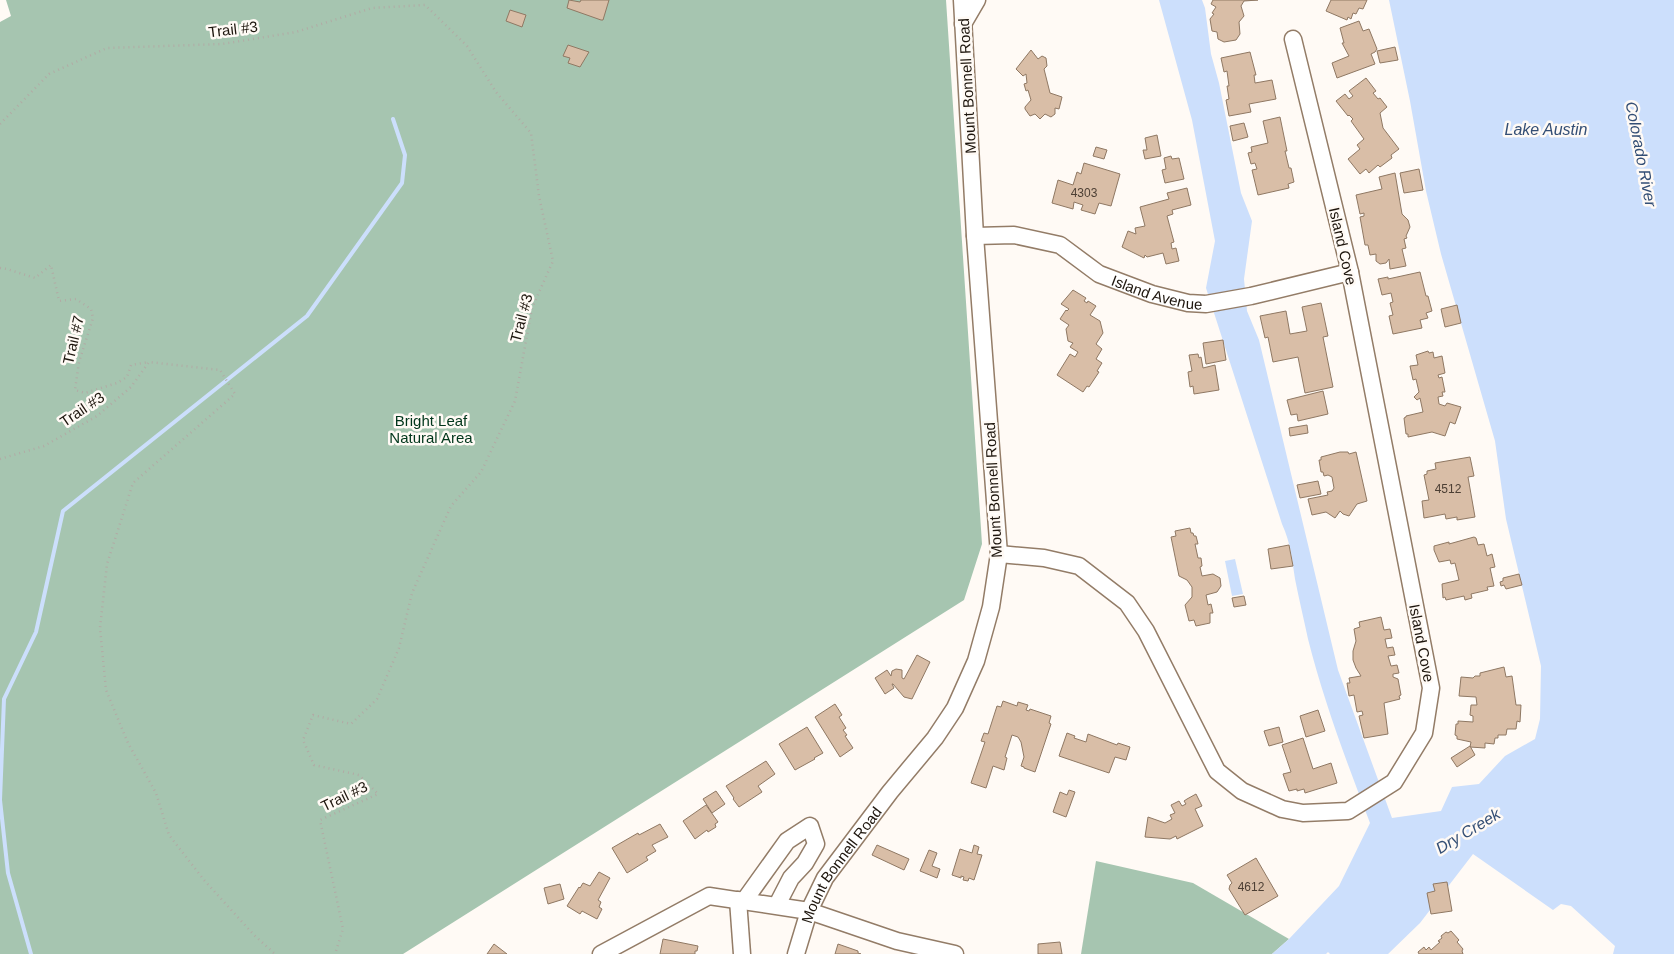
<svg xmlns="http://www.w3.org/2000/svg" width="1674" height="954" font-family="Arial,sans-serif">
<style>
.forest{fill:#a6c5b0}
.water{fill:#ccdffc}
.lines{fill:none;stroke-linecap:round;stroke-linejoin:round}
.stream{stroke:#ccdffc;stroke-width:4}
.building{fill:#d9bea7;stroke:#8f7863}
.minor-casing{stroke:#937c67;stroke-width:19}
.path{stroke:#b1aba5;stroke-width:2.5;stroke-dasharray:1 4;stroke-linecap:butt}
.minor{stroke:#fff;stroke-width:16}
.labels{text-anchor:middle;dominant-baseline:central;stroke-width:5;stroke-linejoin:round;paint-order:stroke}
.number-label{font-size:12px;fill:#4c3f34}
.street-label{font-size:15px;fill:#1d150d;stroke:#fffaf5}
.park-label{font-size:15px;fill:#00361b;stroke:#fffaf5}
.water-label{font-size:16px;font-style:italic;fill:#334e75;stroke:#fffaf5}
</style>
<rect width="100%" height="100%" fill="#fffaf5"/>
<g class="forest">
<polygon points="6,0 946,0 982,544 964,600 403,954 0,954 0,22 11,16"/>
<polygon points="1096,861 1193,883 1289,939 1272,954 1081,954"/>
</g>
<g class="water">
<path d="M 1159,0 L 1202,0 L 1205,8 L 1211,54 L 1219,83 L 1241,193 L 1252,221 L 1244,279 L 1247,311 L 1259,340 L 1338,670 L 1392,818 L 1441,811 L 1452,787 L 1479,784 L 1505,756 L 1535,739 L 1540,719 L 1541,666 L 1506,519 L 1495,441 L 1441,254 L 1426,191 L 1410,101 L 1389,0 L 1674,0 L 1674,954 L 1613,954 L 1615,946 L 1571,906 L 1561,904 L 1553,910 L 1473,854 L 1420,923 L 1388,954 L 1330,954 L 1328,952 L 1326,954 L 1272,954 L 1289,939 L 1339,886 L 1370,823 C 1347,763 1324,702 1308,639 C 1304,620 1299,599 1295,579 C 1292,559 1291,544 1282,524 L 1206,288 L 1215,241 L 1192,120 Z"/>
<polygon points="1235,559 1243,594 1232,596 1225,561"/>
</g>
<g class="lines">
<polyline class="stream" points="31,954 8,873 0,800 4,699 36,632 63,511 307,316 402,183 405,155 393,119"/>
</g>
<g class="building">
<polygon points="569,0 580,2 581,0 609,0 603,20 601,20 567,8"/>
<polygon points="1213,0 1258,0 1244,1 1241,6 1244,16 1239,22 1240,34 1236,40 1224,42 1218,39 1217,32 1212,31 1210,19 1214,14 1212,13 1216,7 1211,4"/>
<polygon points="1331,0 1367,0 1363,9 1359,8 1356,14 1353,13 1351,19 1348,17 1347,20 1326,11"/>
<polygon points="510,10 526,15 522,27 506,21"/>
<polygon points="1359,21 1363,31 1369,29 1377,49 1375,52 1371,54 1375,64 1337,78 1332,63 1349,56 1342,43 1344,43 1340,28"/>
<polygon points="568,45 589,52 580,67 568,63 570,58 563,56"/>
<polygon points="1395,47 1398,60 1380,63 1377,51"/>
<polygon points="1031,50 1038,59 1042,56 1046,58 1047,66 1044,69 1050,93 1062,97 1059,109 1055,108 1055,114 1051,117 1045,114 1040,119 1035,114 1030,116 1025,109 1025,107 1031,100 1028,90 1026,91 1024,84 1027,83 1026,74 1023,76 1016,69"/>
<polygon points="1250,52 1256,75 1254,75 1255,83 1272,80 1276,99 1249,104 1251,112 1229,116 1226,100 1229,99 1227,86 1229,86 1227,71 1224,72 1221,58"/>
<polygon points="1366,78 1376,91 1373,93 1378,99 1380,98 1387,107 1380,113 1383,128 1399,149 1391,155 1392,158 1380,167 1378,165 1369,173 1366,169 1360,174 1348,159 1360,149 1357,145 1364,139 1351,121 1353,119 1349,115 1348,116 1336,101 1345,94 1349,99 1353,96 1349,91"/>
<polygon points="1280,117 1287,151 1285,151 1289,168 1291,168 1294,182 1288,184 1289,188 1258,195 1252,170 1257,169 1255,163 1251,164 1248,153 1252,152 1251,147 1268,143 1263,121"/>
<polygon points="1244,123 1248,137 1233,141 1230,126"/>
<polygon points="1157,135 1161,156 1145,159 1143,150 1147,150 1145,138"/>
<polygon points="1096,147 1107,150 1104,159 1093,156"/>
<polygon points="1171,156 1172,159 1179,158 1184,179 1165,183 1162,170 1166,169 1164,158"/>
<polygon points="1084,163 1120,174 1111,206 1099,203 1095,214 1081,210 1083,205 1074,202 1073,209 1052,203 1058,180 1073,185 1077,172 1081,174"/>
<polygon points="1419,169 1423,190 1404,193 1400,173"/>
<polygon points="1395,173 1402,214 1408,220 1410,227 1406,236 1407,238 1404,239 1406,248 1402,249 1406,266 1390,269 1389,259 1386,263 1380,264 1376,261 1376,254 1370,255 1368,245 1365,245 1360,217 1364,216 1364,213 1360,214 1356,195 1382,189 1379,177"/>
<polygon points="1187,188 1191,205 1172,210 1173,214 1167,216 1174,242 1171,243 1172,249 1176,248 1179,261 1166,264 1163,253 1147,257 1145,255 1144,258 1122,247 1128,231 1136,234 1135,228 1145,226 1140,207 1169,199 1167,193"/>
<polygon points="1420,272 1426,296 1428,296 1432,311 1426,313 1428,318 1420,320 1422,328 1393,334 1389,316 1393,315 1390,303 1393,302 1391,293 1382,295 1378,279 1388,277 1388,279"/>
<polygon points="1073,290 1086,298 1084,301 1087,303 1088,301 1096,306 1090,315 1100,321 1103,333 1096,344 1102,349 1096,359 1102,363 1097,371 1099,372 1089,387 1087,386 1083,392 1057,375 1070,354 1075,357 1078,352 1070,347 1073,343 1068,341 1066,329 1069,325 1060,319 1066,310 1067,311 1069,309 1061,304"/>
<polygon points="1321,303 1328,336 1323,337 1333,387 1305,393 1298,357 1273,362 1268,337 1265,338 1260,316 1286,311 1290,334 1307,331 1302,307"/>
<polygon points="1457,305 1461,323 1445,327 1441,309"/>
<polygon points="1223,340 1226,360 1206,364 1203,343"/>
<polygon points="1428,351 1429,353 1433,352 1434,358 1442,356 1445,373 1438,375 1439,378 1442,377 1445,392 1442,392 1443,396 1438,397 1439,404 1445,406 1447,403 1461,407 1455,424 1450,422 1445,436 1432,432 1408,437 1408,434 1406,434 1404,418 1406,417 1406,416 1423,412 1420,398 1417,400 1414,397 1419,392 1416,379 1413,380 1410,366 1418,365 1416,355"/>
<polygon points="1198,354 1199,358 1201,357 1203,368 1215,365 1219,390 1194,394 1193,386 1190,387 1188,372 1192,371 1189,355"/>
<polygon points="1323,391 1328,414 1298,421 1297,414 1291,415 1287,400"/>
<polygon points="1307,425 1308,433 1290,436 1289,428"/>
<polygon points="1340,452 1348,452 1349,454 1356,452 1367,501 1357,504 1349,516 1343,514 1340,511 1335,518 1326,512 1312,515 1308,499 1328,495 1327,492 1332,491 1334,488 1332,477 1328,475 1324,476 1323,472 1321,472 1319,460 1321,460 1321,457"/>
<polygon points="1470,457 1474,476 1468,477 1475,517 1457,520 1457,517 1446,519 1445,514 1424,518 1422,501 1429,500 1424,475 1427,474 1427,471 1436,469 1435,463"/>
<polygon points="1318,481 1321,494 1300,498 1297,485"/>
<polygon points="1190,528 1191,533 1193,533 1194,536 1196,536 1198,544 1195,544 1198,558 1201,558 1202,566 1200,567 1202,576 1213,574 1220,578 1221,586 1217,592 1206,595 1208,605 1211,604 1213,613 1210,613 1210,623 1196,626 1194,620 1189,621 1185,605 1192,597 1192,587 1187,580 1179,576 1171,537 1176,536 1175,531"/>
<polygon points="1474,537 1476,538 1478,545 1484,544 1487,556 1492,554 1495,567 1490,568 1494,586 1487,587 1488,590 1471,594 1472,598 1465,600 1464,596 1446,600 1445,597 1443,598 1442,584 1459,580 1455,563 1451,564 1450,560 1439,562 1434,550 1434,546 1449,542 1449,544"/>
<polygon points="1289,545 1293,566 1271,569 1268,549"/>
<polygon points="1519,574 1522,585 1506,589 1504,585 1501,586 1500,582 1503,581 1503,578"/>
<polygon points="1244,596 1246,605 1234,607 1232,598"/>
<polygon points="1381,617 1384,630 1390,629 1392,638 1385,639 1387,648 1393,647 1395,655 1388,656 1391,666 1397,665 1399,673 1393,674 1393,677 1398,679 1401,695 1399,696 1400,699 1384,703 1388,734 1364,738 1359,716 1363,715 1362,711 1357,712 1354,695 1349,696 1347,683 1350,683 1349,678 1361,676 1356,668 1353,660 1353,651 1356,641 1354,629 1360,627 1359,622"/>
<polygon points="917,655 930,662 912,699 904,697 893,684 892,684 894,688 885,694 875,678 887,670 891,676 892,671 896,669 902,670 902,678 904,679"/>
<polygon points="1504,667 1506,677 1512,676 1516,705 1521,705 1520,722 1517,721 1516,729 1507,729 1506,735 1498,735 1498,738 1495,738 1494,744 1485,743 1485,748 1470,747 1471,742 1457,739 1457,736 1455,735 1456,724 1458,724 1458,721 1473,722 1473,716 1470,715 1471,705 1477,705 1476,697 1459,696 1461,677 1473,678 1475,676 1480,676 1480,673"/>
<polygon points="1003,701 1017,706 1018,702 1028,705 1026,710 1029,711 1030,709 1051,716 1049,723 1051,724 1035,772 1024,768 1024,767 1021,766 1024,757 1021,742 1018,737 1012,735 1005,757 1007,758 1004,770 993,766 986,788 971,783 985,742 981,741 984,733 988,734 997,706 1001,707"/>
<polygon points="835,704 842,715 839,717 846,728 843,730 847,735 845,736 853,748 840,757 815,717"/>
<polygon points="1318,710 1325,731 1306,737 1300,716"/>
<polygon points="807,727 823,753 814,758 815,759 795,770 779,744"/>
<polygon points="1279,727 1283,742 1269,746 1264,731"/>
<polygon points="1067,733 1075,736 1074,738 1086,742 1088,734 1117,745 1118,743 1130,747 1126,760 1115,757 1109,773 1059,756"/>
<polygon points="1303,738 1313,769 1331,763 1337,783 1305,793 1304,789 1297,791 1297,789 1289,791 1283,774 1291,772 1282,745"/>
<polygon points="1470,746 1475,755 1457,767 1451,758"/>
<polygon points="766,761 775,774 758,786 762,792 739,807 733,799 734,798 726,786"/>
<polygon points="1069,790 1075,792 1066,817 1053,812 1060,792 1067,795"/>
<polygon points="716,791 725,804 712,813 703,799"/>
<polygon points="1196,794 1202,806 1195,809 1203,826 1177,839 1176,836 1170,839 1145,837 1148,817 1165,823 1172,819 1170,815 1175,813 1171,805 1179,801 1182,806 1186,804 1184,801 1187,799"/>
<polygon points="706,805 718,822 715,824 716,827 708,832 707,830 695,839 683,821"/>
<polygon points="660,824 668,837 652,845 656,851 646,857 648,860 627,873 612,848 638,833 639,835"/>
<polygon points="877,845 909,859 904,870 872,855"/>
<polygon points="974,845 979,847 977,854 982,855 974,880 969,878 968,881 963,880 964,877 961,876 961,878 952,875 960,849 972,853"/>
<polygon points="929,850 937,853 932,866 940,869 937,878 920,871"/>
<polygon points="1256,858 1278,896 1245,915 1229,889 1230,885 1232,883 1227,875"/>
<polygon points="599,872 610,878 598,900 601,902 599,907 602,909 597,919 582,911 580,914 567,906 579,887 580,888 583,883 590,886"/>
<polygon points="1447,882 1452,911 1431,914 1427,893 1435,891 1433,884"/>
<polygon points="560,884 564,899 548,904 544,888"/>
<polygon points="1451,931 1459,940 1457,942 1463,949 1462,951 1463,954 1419,954 1418,952 1424,947 1426,950 1429,947 1431,950 1440,942 1438,941 1442,938 1441,936 1446,932 1448,933"/>
<polygon points="663,939 698,946 697,951 695,951 695,954 660,954"/>
<polygon points="1060,942 1062,954 1038,954 1038,944"/>
<polygon points="494,944 507,954 487,954"/>
<polygon points="838,944 858,951 858,953 861,954 835,954"/>
</g>
<g class="lines">
<g class="minor-casing">
<g id="minor">
<polyline points="963,24 977,0"/>
<path id="s1" d="M 975,236 L 1014,235 L 1060,245 L 1099,274 L 1152,294 L 1188,303 L 1206,304 L 1251,296 L 1350,272"/>
<polyline points="999,554 1044,558 1079,566 1127,603 1146,631 1217,771 1242,791 1282,809 1303,813 1348,811 1394,782 1424,733 1431,688 1350,272 1293,39"/>
<polyline points="738,900 742,954"/>
<polyline points="744,901 787,841 810,826 816,844 805,863 791,878 777,905"/>
<polyline points="601,954 709,896 809,911 897,941 955,954"/>
<path id="s2" d="M 796,954 L 809,911 L 825,878 L 890,792 L 935,738 L 955,708 L 976,661 L 991,607 L 999,554 L 975,236 L 962,0"/>
</g>
</g>
<g class="path">
<polyline points="0,124 49,74 107,48 222,44 296,32 372,8 425,5 467,46 496,92 531,133 539,196 553,261 532,308 515,401 481,472 451,506 412,593 399,648 377,699 351,724 313,715 303,740 314,765 359,775 378,794 320,820 343,929 335,954"/>
<polyline points="0,268 7,269 35,278 51,265 59,301 76,299 91,309 93,318 79,362 75,390 85,393 117,383 127,377 131,365 149,362"/>
<polyline points="0,459 44,446 97,416 131,387 149,362 220,370 235,394 133,483 107,564 100,628 106,690 128,743 156,793 169,835 204,880 254,935 275,954"/>
</g>
<use href="#minor" class="minor"/>
</g>
<g class="labels">
<g class="number-label">
<text x="1084" y="193">4303</text>
<text x="1448" y="489">4512</text>
<text x="1251" y="887">4612</text>
</g>
<g class="street-label">
<text transform="translate(233 29) rotate(-7)">Trail #3</text>
<text transform="translate(967 86) rotate(-93)">Mount Bonnell Road</text>
<text transform="translate(1343 246) rotate(77)">Island Cove</text>
<text stroke="none"><textPath href="#s1" startOffset="196">Island Avenue</textPath></text>
<text transform="translate(521 318) rotate(-75)">Trail #3</text>
<text transform="translate(73 340) rotate(-77)">Trail #7</text>
<text transform="translate(82 409) rotate(-34)">Trail #3</text>
<text transform="translate(993 490) rotate(-93)">Mount Bonnell Road</text>
<text transform="translate(1422 643) rotate(79)">Island Cove</text>
<text transform="translate(344 796) rotate(-26)">Trail #3</text>
<text stroke="none"><textPath href="#s2" startOffset="101">Mount Bonnell Road</textPath></text>
</g>
<g class="park-label">
<text x="431" y="420">Bright Leaf<tspan x="431" dy="17">Natural Area</tspan></text>
</g>
<g class="water-label">
<text x="1546" y="129">Lake Austin</text>
<text transform="translate(1641 154) rotate(79)">Colorado River</text>
<text transform="translate(1468 831) rotate(-31)">Dry Creek</text>
</g>
</g>
</svg>
